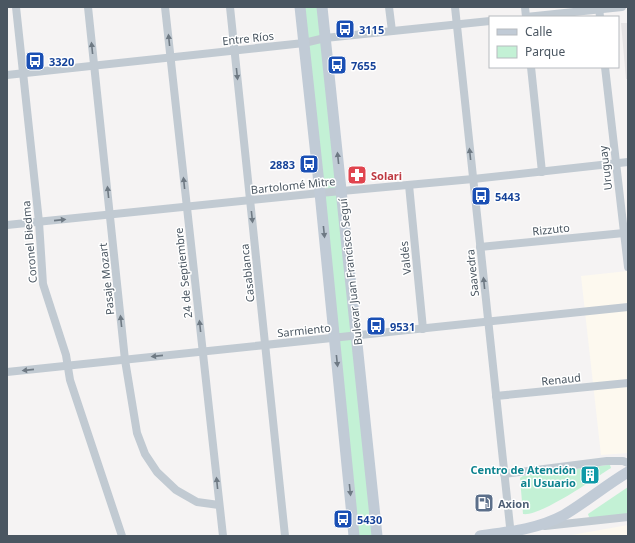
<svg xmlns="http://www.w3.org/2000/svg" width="635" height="543" font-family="'Noto Sans',sans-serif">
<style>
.commercial{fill:#fdf9ef}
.education{fill:#e6e4e5}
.green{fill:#c3f1d5}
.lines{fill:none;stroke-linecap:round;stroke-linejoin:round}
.street{stroke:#c1cad2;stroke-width:8}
.secondary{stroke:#c1cbd6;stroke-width:11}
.oneway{fill:#6e7983}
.oneway2{fill:#6e7984}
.labels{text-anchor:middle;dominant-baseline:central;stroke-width:3;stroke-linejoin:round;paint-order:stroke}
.transit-label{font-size:11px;font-weight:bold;fill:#164399;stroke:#fff;text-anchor:start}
.street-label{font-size:11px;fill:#4a5661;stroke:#fff}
.health-label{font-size:11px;font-weight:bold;fill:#be3a42;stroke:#fff;text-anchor:start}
.culture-label{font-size:11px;font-weight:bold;fill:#0d838f;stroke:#fff;text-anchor:end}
.service-label{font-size:11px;font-weight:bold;fill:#4e5e75;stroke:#fff;text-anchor:start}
</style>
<rect width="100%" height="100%" fill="#f5f3f3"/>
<g class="commercial">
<polygon points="628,271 628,453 601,455 581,276"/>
<polygon points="628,525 628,536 566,536"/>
</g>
<polygon class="education" points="621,23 628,23 628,79 626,79"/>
<g class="green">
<polygon points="300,7 322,7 377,536 354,536"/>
<path d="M 607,465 L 610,465 L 611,468 C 595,478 540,517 523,514 L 520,478 L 523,476 Z"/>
<polygon points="628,487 628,514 592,518 589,517 588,514"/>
</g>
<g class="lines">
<g class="street">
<polyline points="16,7 39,222 43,284 66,355 70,380 122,536"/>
<polyline points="88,7 125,360 137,433 145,454 157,472 176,490 197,502 219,505"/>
<polyline points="165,7 223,536"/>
<polyline points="230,7 285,536"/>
<polyline points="389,7 392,31"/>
<polyline points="455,7 511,536"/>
<polyline points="525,7 526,17"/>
<polyline points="599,7 600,17"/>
<polyline points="526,17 622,7"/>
<polyline points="531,67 542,172"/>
<polyline points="605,67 628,267"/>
<polyline points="7,75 304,43 325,38 490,21"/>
<polyline points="409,185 423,329"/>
<polyline points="7,225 320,193 473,179 628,162"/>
<polyline points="480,247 624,233"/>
<polyline points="7,372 628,307"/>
<polyline points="496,396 628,383"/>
<polyline points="504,474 607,461 623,461 628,463"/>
<polyline points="545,526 628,517"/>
</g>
<g class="secondary">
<polyline points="300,7 320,193 354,536"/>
<polyline points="322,7 377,536"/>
<path d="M 480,536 C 509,532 538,529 564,515 C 586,502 606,485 628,472"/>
</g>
</g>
<defs><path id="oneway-solid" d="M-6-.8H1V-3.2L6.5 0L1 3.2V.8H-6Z"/></defs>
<g class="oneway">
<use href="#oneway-solid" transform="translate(169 40) rotate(-96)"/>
<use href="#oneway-solid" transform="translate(92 48) rotate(-96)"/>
<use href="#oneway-solid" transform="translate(237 74) rotate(84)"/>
<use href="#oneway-solid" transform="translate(470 154) rotate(-96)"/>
<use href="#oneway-solid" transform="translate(184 183) rotate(-96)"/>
<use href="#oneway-solid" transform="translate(108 192) rotate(-96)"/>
<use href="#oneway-solid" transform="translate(252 217) rotate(84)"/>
<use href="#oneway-solid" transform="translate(60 220) rotate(-6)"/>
<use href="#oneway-solid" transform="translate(484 283) rotate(-96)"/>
<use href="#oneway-solid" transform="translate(121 321) rotate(-96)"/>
<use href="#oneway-solid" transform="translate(200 326) rotate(-96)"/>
<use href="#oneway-solid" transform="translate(157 356) rotate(174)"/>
<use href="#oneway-solid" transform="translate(28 370) rotate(174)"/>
<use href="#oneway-solid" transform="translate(217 483) rotate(-96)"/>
</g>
<g class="oneway2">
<use href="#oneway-solid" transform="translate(338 158) rotate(-96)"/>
<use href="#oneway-solid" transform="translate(324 232) rotate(84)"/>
<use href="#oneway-solid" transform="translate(337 361) rotate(84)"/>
<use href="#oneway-solid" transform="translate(350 490) rotate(84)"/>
</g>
<defs>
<g id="bus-square" transform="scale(1)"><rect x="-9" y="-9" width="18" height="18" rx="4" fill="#1a4fb4" stroke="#fff"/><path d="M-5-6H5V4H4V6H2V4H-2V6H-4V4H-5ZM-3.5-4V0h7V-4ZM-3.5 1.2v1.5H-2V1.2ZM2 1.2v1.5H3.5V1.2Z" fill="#fff"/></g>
<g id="pharmacy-square" transform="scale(1)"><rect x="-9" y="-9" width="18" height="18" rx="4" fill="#e0444e" stroke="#fff"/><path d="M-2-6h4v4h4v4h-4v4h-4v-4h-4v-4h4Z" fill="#fff"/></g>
<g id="building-square" transform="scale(1)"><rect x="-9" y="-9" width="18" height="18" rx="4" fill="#0f9aa8" stroke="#fff"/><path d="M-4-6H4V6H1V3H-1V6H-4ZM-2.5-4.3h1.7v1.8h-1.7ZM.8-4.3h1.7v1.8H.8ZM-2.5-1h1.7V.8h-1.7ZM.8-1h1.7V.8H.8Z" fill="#fff"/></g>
<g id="fuel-square" transform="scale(1)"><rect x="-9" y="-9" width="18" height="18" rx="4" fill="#5c6f8a" stroke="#fff"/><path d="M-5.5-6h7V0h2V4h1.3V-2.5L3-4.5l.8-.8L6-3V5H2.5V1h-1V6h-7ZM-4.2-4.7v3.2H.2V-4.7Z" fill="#fff"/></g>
</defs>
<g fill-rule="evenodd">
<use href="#bus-square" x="345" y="29"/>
<use href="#bus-square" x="35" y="61"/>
<use href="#bus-square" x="337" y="65"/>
<use href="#bus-square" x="309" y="164"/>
<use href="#pharmacy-square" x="357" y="175"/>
<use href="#bus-square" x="481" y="196"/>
<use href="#bus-square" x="376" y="326"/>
<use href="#building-square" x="590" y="475"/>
<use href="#fuel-square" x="484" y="503"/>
<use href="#bus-square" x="343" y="519"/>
</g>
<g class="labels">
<g class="transit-label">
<text x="359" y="29">3115</text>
<text x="49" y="61">3320</text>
<text x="351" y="65">7655</text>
<text x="295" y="164" text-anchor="end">2883</text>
<text x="495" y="196">5443</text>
<text x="390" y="326">9531</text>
<text x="357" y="519">5430</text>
</g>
<g class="street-label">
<text transform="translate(248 38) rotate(-6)">Entre Ríos</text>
<text transform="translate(605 168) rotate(-97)">Uruguay</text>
<text transform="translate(293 185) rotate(-6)">Bartolomé Mitre</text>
<text transform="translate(551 229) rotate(-6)">Rizzuto</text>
<text transform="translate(29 242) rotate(-95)">Coronel Biedma</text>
<text transform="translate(405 258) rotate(-96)">Valdés</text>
<text transform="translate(350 272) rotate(-96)">Bulevar Juan Francisco Seguí</text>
<text transform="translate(183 273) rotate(-96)">24 de Septiembre</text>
<text transform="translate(247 273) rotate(-96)">Casablanca</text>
<text transform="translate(472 273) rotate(-96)">Saavedra</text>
<text transform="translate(106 279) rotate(-96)">Pasaje Mozart</text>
<text transform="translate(304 330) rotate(-6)">Sarmiento</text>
<text transform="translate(561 379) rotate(-6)">Renaud</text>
</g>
<g class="health-label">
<text x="371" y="175">Solari</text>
</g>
<g class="culture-label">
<text x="576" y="469">Centro de Atención<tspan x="576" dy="13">al Usuario</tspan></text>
</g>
<g class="service-label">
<text x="498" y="503">Axion</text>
</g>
</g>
<rect width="635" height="543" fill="none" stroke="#4a5661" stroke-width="16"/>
<rect x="489" y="16" width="130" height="52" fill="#ffffff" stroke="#b7bbc0"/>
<rect x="497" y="29" width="20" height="6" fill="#c1cbd6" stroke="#b7bbc0"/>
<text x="525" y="36" font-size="12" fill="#4a5661">Calle</text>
<rect x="497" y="46" width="20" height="12" fill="#c3f1d5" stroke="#b7bbc0"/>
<text x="525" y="56" font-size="12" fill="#4a5661">Parque</text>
</svg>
